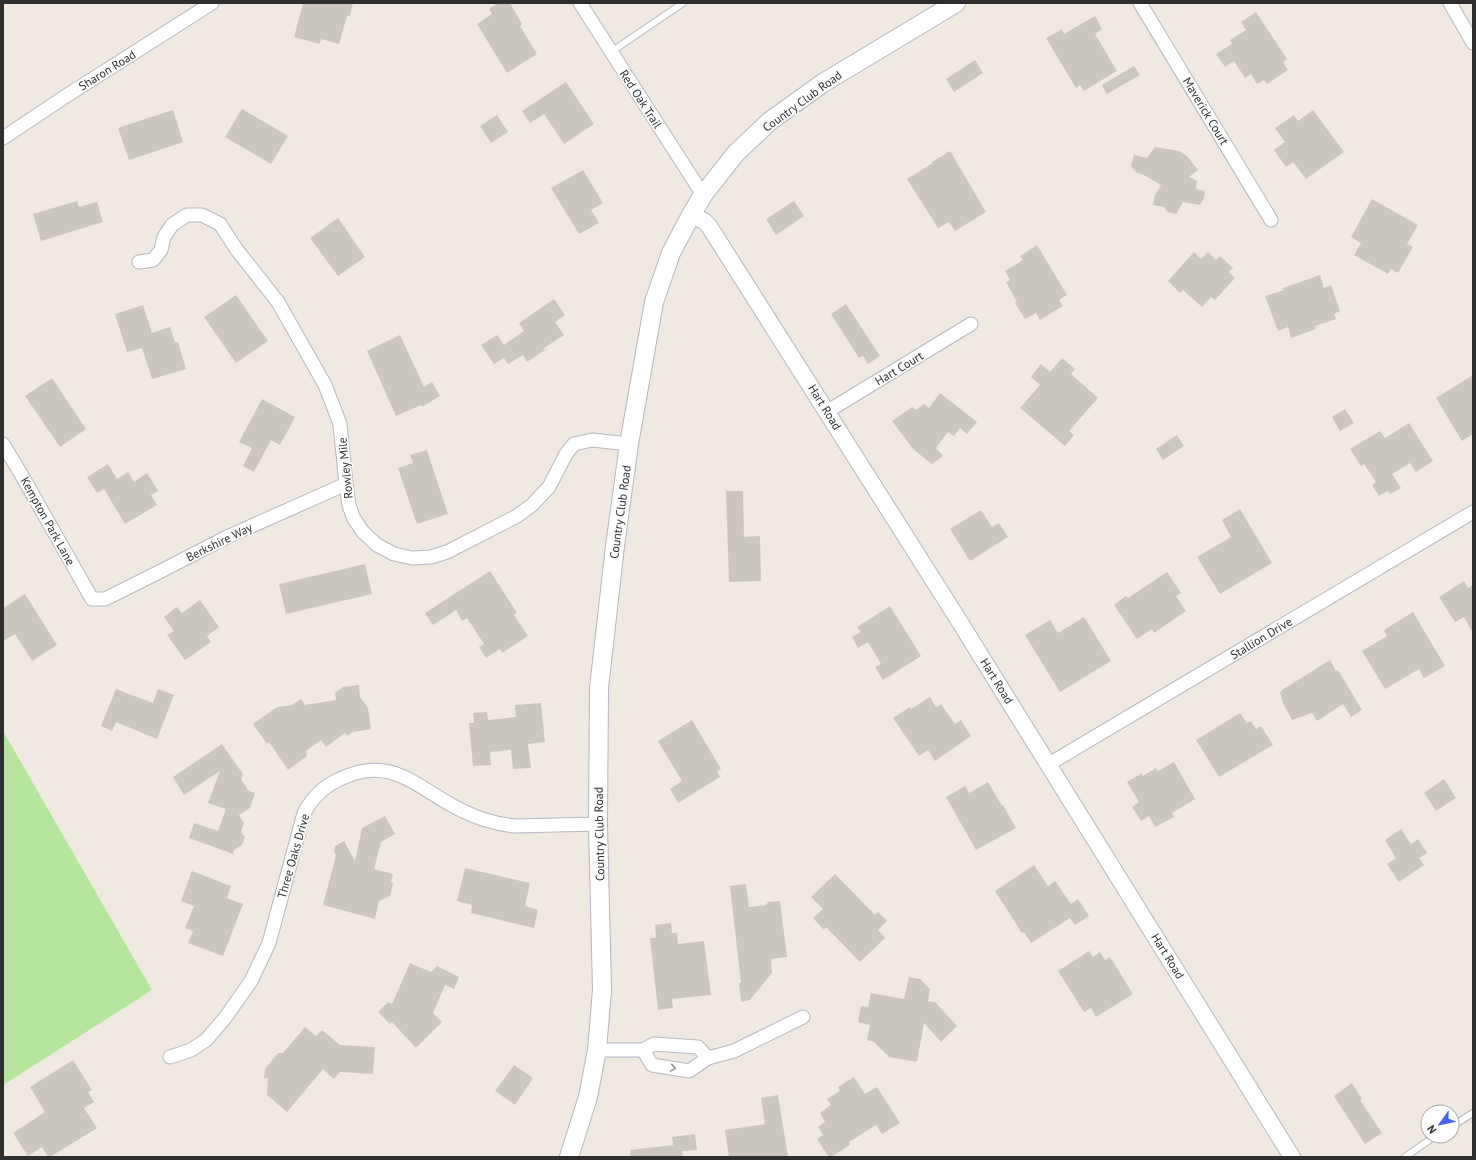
<svg xmlns="http://www.w3.org/2000/svg" width="1476" height="1160" font-family="'PT Sans',sans-serif">
<style>
.green{fill:#b6e59e}
.building{fill:#cbc7bf}
.lines{fill:none;stroke-linecap:round;stroke-linejoin:round}
.service-casing{stroke:#b4b7c1;stroke-width:8}
.minor-casing{stroke:#b4b7c1;stroke-width:15}
.tertiary-casing{stroke:#b4b7c1;stroke-width:18}
.secondary-casing{stroke:#b4b7c1;stroke-width:20}
.service{stroke:#fff;stroke-width:6}
.minor{stroke:#fff;stroke-width:13}
.tertiary{stroke:#fff;stroke-width:16}
.secondary{stroke:#fff;stroke-width:18}
.oneway{stroke:#969696}
.labels{text-anchor:middle;dominant-baseline:central;stroke-width:3.5;stroke-linejoin:round;paint-order:stroke}
.street-label{font-size:12px;fill:#2e2e2e;stroke:#fff}
</style>
<rect width="100%" height="100%" fill="#efe9e1"/>
<polygon class="green" points="3,731 152,990 3,1085"/>
<g class="building">
<polygon points="303,3 353,3 350,16 347,16 339,44 321,39 320,44 294,37"/>
<polygon points="498,3 510,3 522,24 520,26 537,54 507,73 477,24 492,14 489,9"/>
<polygon points="1256,12 1287,59 1283,62 1288,70 1267,84 1264,80 1257,84 1251,74 1245,78 1234,61 1225,67 1216,54 1232,44 1230,40 1246,30 1241,22"/>
<polygon points="1095,16 1102,29 1095,34 1117,71 1084,91 1080,85 1076,88 1046,38 1062,29 1064,34"/>
<polygon points="975,60 983,73 954,92 946,79"/>
<polygon points="1134,66 1140,75 1107,94 1102,85"/>
<polygon points="566,82 594,124 564,144 544,114 530,123 522,111"/>
<polygon points="242,109 288,136 271,164 225,137"/>
<polygon points="173,110 183,142 129,160 118,128"/>
<polygon points="1313,110 1344,152 1306,179 1293,162 1286,167 1274,150 1285,142 1275,128 1294,115 1298,121"/>
<polygon points="497,115 508,132 491,143 480,126"/>
<polygon points="1155,147 1179,151 1187,156 1198,170 1189,177 1197,181 1196,189 1205,191 1204,198 1200,205 1183,202 1176,214 1167,212 1164,207 1153,205 1155,195 1161,185 1142,174 1137,173 1131,166 1134,155 1147,158"/>
<polygon points="950,151 986,212 955,231 949,222 938,228 907,179 933,163 932,162"/>
<polygon points="583,170 603,203 591,210 599,223 579,234 551,188"/>
<polygon points="1372,199 1418,225 1407,244 1413,247 1398,273 1391,269 1388,274 1354,255 1361,243 1351,237"/>
<polygon points="77,201 79,207 97,202 103,222 41,241 33,214"/>
<polygon points="794,201 804,216 776,235 766,219"/>
<polygon points="338,218 365,257 338,276 310,238"/>
<polygon points="1037,245 1067,295 1059,300 1063,306 1040,320 1036,313 1025,319 1015,303 1017,302 1006,282 1010,280 1005,271 1023,260 1020,256"/>
<polygon points="1194,252 1201,259 1208,252 1216,260 1220,256 1233,268 1229,272 1235,278 1215,300 1211,297 1202,307 1183,290 1180,293 1168,281"/>
<polygon points="1320,275 1324,288 1331,285 1340,311 1334,314 1336,319 1315,326 1316,329 1291,338 1288,327 1278,331 1265,296 1284,290 1283,288"/>
<polygon points="236,295 268,341 236,363 204,317"/>
<polygon points="554,299 565,315 555,322 564,335 544,348 545,350 527,362 523,355 508,364 504,358 494,364 481,345 497,335 504,345 524,331 519,323"/>
<polygon points="846,304 880,356 868,364 863,356 859,358 831,314"/>
<polygon points="143,305 152,333 170,327 175,342 178,342 186,369 152,379 142,348 127,352 115,314"/>
<polygon points="400,335 424,387 432,382 440,396 422,407 421,405 396,416 367,351"/>
<polygon points="1062,358 1075,369 1071,374 1098,398 1069,431 1074,435 1065,446 1020,408 1040,385 1031,377 1041,364 1050,372"/>
<polygon points="1473,375 1473,434 1462,441 1436,398"/>
<polygon points="52,378 86,429 60,447 25,396"/>
<polygon points="940,393 977,422 967,434 960,428 954,436 948,432 936,448 943,456 932,464 913,449 892,421 912,407 916,410 924,404 929,408"/>
<polygon points="262,399 295,417 280,445 271,440 254,472 243,466 252,448 239,442"/>
<polygon points="1345,409 1354,423 1340,431 1332,417"/>
<polygon points="1409,423 1433,461 1416,472 1410,463 1392,474 1401,488 1390,494 1388,491 1379,496 1372,485 1376,482 1364,464 1361,466 1350,449 1380,431 1385,438"/>
<polygon points="1177,435 1184,446 1163,460 1156,449"/>
<polygon points="427,450 448,514 417,524 398,468 413,463 410,455"/>
<polygon points="108,464 117,479 128,472 134,482 147,473 158,491 151,495 157,505 125,524 104,489 97,493 87,477"/>
<polygon points="726,491 743,491 744,537 760,536 761,581 729,582"/>
<polygon points="1240,509 1272,563 1220,594 1197,557 1231,537 1222,520"/>
<polygon points="981,510 992,527 999,523 1008,537 970,561 950,529"/>
<polygon points="365,564 372,594 286,614 279,584"/>
<polygon points="490,571 517,613 514,615 528,636 502,653 500,649 486,658 479,647 484,644 467,618 462,621 456,610 433,625 425,613"/>
<polygon points="1167,572 1181,593 1176,596 1186,611 1154,633 1152,629 1137,639 1114,605 1126,596 1128,598"/>
<polygon points="1464,581 1468,588 1473,585 1473,633 1464,617 1455,622 1439,597"/>
<polygon points="25,594 57,645 32,661 15,634 3,641 3,608"/>
<polygon points="200,600 219,627 207,636 211,642 185,660 167,635 174,631 164,617 177,607 182,613"/>
<polygon points="890,606 921,656 883,680 875,667 881,664 868,642 858,648 852,637 861,632 857,627"/>
<polygon points="1413,612 1445,666 1424,678 1419,669 1385,689 1362,651 1387,636 1384,630"/>
<polygon points="1084,617 1111,661 1060,692 1025,635 1050,620 1058,633"/>
<polygon points="1330,660 1336,671 1338,670 1362,710 1351,717 1343,704 1317,721 1312,713 1292,720 1283,703 1280,693 1282,690"/>
<polygon points="359,685 360,697 368,708 371,729 353,732 347,736 345,733 326,747 321,740 306,751 307,756 288,770 269,742 267,744 253,724 277,707 292,705 301,699 305,705 336,700 335,693 343,687"/>
<polygon points="116,689 153,703 158,689 174,695 157,739 116,722 112,731 101,726"/>
<polygon points="930,697 936,707 941,704 955,724 961,720 971,736 935,761 928,750 919,756 893,718 910,707 911,709"/>
<polygon points="541,703 545,742 528,744 531,768 513,769 511,750 490,752 491,765 473,766 469,723 474,723 473,713 487,712 488,720 516,717 515,705"/>
<polygon points="1240,713 1247,723 1251,721 1256,729 1261,726 1273,745 1219,777 1196,740"/>
<polygon points="692,720 721,769 717,771 720,777 678,803 670,789 682,781 658,741"/>
<polygon points="222,744 243,774 241,779 249,791 255,793 250,808 239,815 244,823 241,832 245,837 242,845 234,850 233,854 189,838 194,823 218,831 226,809 208,803 220,771 184,795 173,777"/>
<polygon points="1174,762 1195,799 1172,813 1174,817 1155,827 1149,816 1141,821 1132,807 1139,802 1127,782 1142,773 1143,776 1156,768 1158,771"/>
<polygon points="1444,779 1456,798 1436,811 1424,793"/>
<polygon points="988,782 1002,806 1003,805 1016,828 976,850 946,797 965,786 969,793"/>
<polygon points="385,816 395,834 381,842 374,869 393,874 391,881 393,884 390,896 379,901 375,919 323,905 336,855 334,851 335,846 344,841 355,861 362,828"/>
<polygon points="1401,829 1411,844 1418,839 1427,853 1419,858 1424,865 1399,882 1387,864 1396,858 1385,840"/>
<polygon points="1034,865 1048,886 1055,881 1071,904 1078,899 1089,916 1075,925 1070,918 1031,943 1024,932 1022,933 995,891"/>
<polygon points="465,868 530,883 525,906 538,910 534,928 471,913 472,905 457,901"/>
<polygon points="192,871 231,886 227,898 243,904 223,956 188,943 193,931 185,928 194,906 181,901"/>
<polygon points="835,874 875,915 878,912 887,921 878,930 885,938 860,962 826,927 824,930 813,918 823,909 811,897"/>
<polygon points="746,884 749,907 766,905 768,902 780,901 787,957 771,959 772,973 750,1000 741,1002 739,983 741,983 730,886"/>
<polygon points="671,923 672,933 677,933 678,944 704,941 711,995 672,999 673,1008 658,1010 650,938 656,938 655,925"/>
<polygon points="1089,951 1093,957 1100,952 1105,960 1110,957 1133,994 1096,1017 1091,1008 1084,1012 1058,971"/>
<polygon points="410,963 431,972 437,966 459,977 454,989 445,985 433,1013 442,1022 416,1048 392,1022 390,1024 378,1012 388,1002 392,1004"/>
<polygon points="909,977 920,979 930,989 928,1001 935,1002 957,1026 941,1042 924,1023 917,1062 889,1057 874,1042 867,1040 870,1025 858,1022 861,1006 868,1007 871,993 904,999"/>
<polygon points="305,1027 316,1036 322,1030 340,1045 375,1047 373,1074 340,1072 334,1079 323,1069 287,1112 267,1095 268,1078 264,1078 265,1069 278,1053 283,1053"/>
<polygon points="73,1060 92,1090 88,1092 94,1102 84,1108 97,1128 50,1157 48,1157 42,1147 28,1156 13,1133 45,1112 30,1087"/>
<polygon points="514,1065 533,1078 515,1105 495,1091"/>
<polygon points="854,1077 865,1094 877,1087 900,1123 882,1134 876,1125 849,1142 850,1145 831,1157 829,1157 817,1139 823,1135 818,1127 825,1122 820,1113 831,1105 827,1099 840,1091 838,1087"/>
<polygon points="1352,1083 1362,1099 1360,1100 1382,1133 1365,1144 1334,1096"/>
<polygon points="778,1095 788,1157 729,1157 725,1130 765,1124 761,1098"/>
<polygon points="695,1134 697,1150 682,1151 683,1157 630,1157 630,1150 673,1145 672,1137"/>
</g>
<g class="lines">
<g class="service-casing">
<g id="service">
<polyline points="611,52 683,3"/>
<polyline points="1452,1126 1473,1113"/>
<polyline points="1405,1157 1435,1136"/>
</g>
</g>
<g class="minor-casing">
<g id="minor">
<polyline points="580,3 703,195"/>
<polyline points="1140,3 1271,220"/>
<polyline points="1450,3 1473,43"/>
<polyline points="3,138 66,96 212,3"/>
<polyline points="139,262 153,260 161,250 164,237 172,225 187,215 202,215 220,224 237,250 278,302 325,385 340,424 346,484 349,505 353,517 363,532 377,545 394,554 412,558 431,557 447,552 517,516 532,505 549,487 566,454 574,444 592,440 629,444"/>
<polyline points="828,411 971,324"/>
<polyline points="3,444 21,474 92,599 105,599 163,570 227,537 346,484"/>
<polyline points="1049,764 1473,512"/>
<polyline points="597,1050 643,1050 654,1044 698,1047 708,1058"/>
<polyline points="643,1050 652,1065 689,1071 708,1058 734,1051 803,1017"/>
<path d="M 170,1057 L 191,1050 L 206,1040 L 225,1018 L 251,981 L 269,943 L 304,813 C 312,798 323,787 338,780 C 392,752 418,790 463,811 C 479,819 497,824 515,826 L 598,824"/>
</g>
</g>
<g class="tertiary-casing">
<polyline id="tertiary" points="691,215 704,221 709,226 956,616 1292,1157"/>
</g>
<g class="secondary-casing">
<polyline id="secondary" points="569,1157 588,1097 597,1050 602,990 598,824 599,688 615,546 629,444 654,302 671,253 691,215 703,195 736,153 770,121 823,83 956,3"/>
</g>
<use href="#service" class="service"/>
<use href="#minor" class="minor"/>
<use href="#tertiary" class="tertiary"/>
<use href="#secondary" class="secondary"/>
</g>
<defs><path id="oneway-chevron" d="M-2-3.5L2.5 0L-2 3.5" fill="none" stroke-width="1.6" stroke-linecap="round" stroke-linejoin="round"/></defs>
<use class="oneway" href="#oneway-chevron" transform="translate(673 1068) rotate(9)"/>
<g class="labels">
<g class="street-label">
<text transform="translate(107 70) rotate(-32)">Sharon Road</text>
<text transform="translate(641 99) rotate(57)">Red Oak Trail</text>
<text transform="translate(802 101) rotate(-36)">Country Club Road</text>
<text transform="translate(1206 111) rotate(59)">Maverick Court</text>
<text transform="translate(899 368) rotate(-31)">Hart Court</text>
<text transform="translate(825 407) rotate(58)">Hart Road</text>
<text transform="translate(345 468) rotate(-96)">Rowley Mile</text>
<text transform="translate(620 512) rotate(-82)">Country Club Road</text>
<text transform="translate(48 521) rotate(61)">Kempton Park Lane</text>
<text transform="translate(219 542) rotate(-26)">Berkshire Way</text>
<text transform="translate(1261 638) rotate(-31)">Stallion Drive</text>
<text transform="translate(997 681) rotate(58)">Hart Road</text>
<text transform="translate(599 834) rotate(-91)">Country Club Road</text>
<text transform="translate(293 856) rotate(-74)">Three Oaks Drive</text>
<text transform="translate(1168 956) rotate(58)">Hart Road</text>
</g>
</g>
<rect width="1476" height="1160" fill="none" stroke="#2e2e2e" stroke-width="8"/>
<g transform="translate(1440 1124) rotate(237)"><circle r="19" fill="#ffffff" stroke="#ababab"/>
<path d="M0-3L7 15L0 10L-7 15Z" fill="#4264fb"/>
<text y="-6" font-size="11" font-weight="bold" text-anchor="middle" fill="#2e2e2e">N</text>
</g>
</svg>
